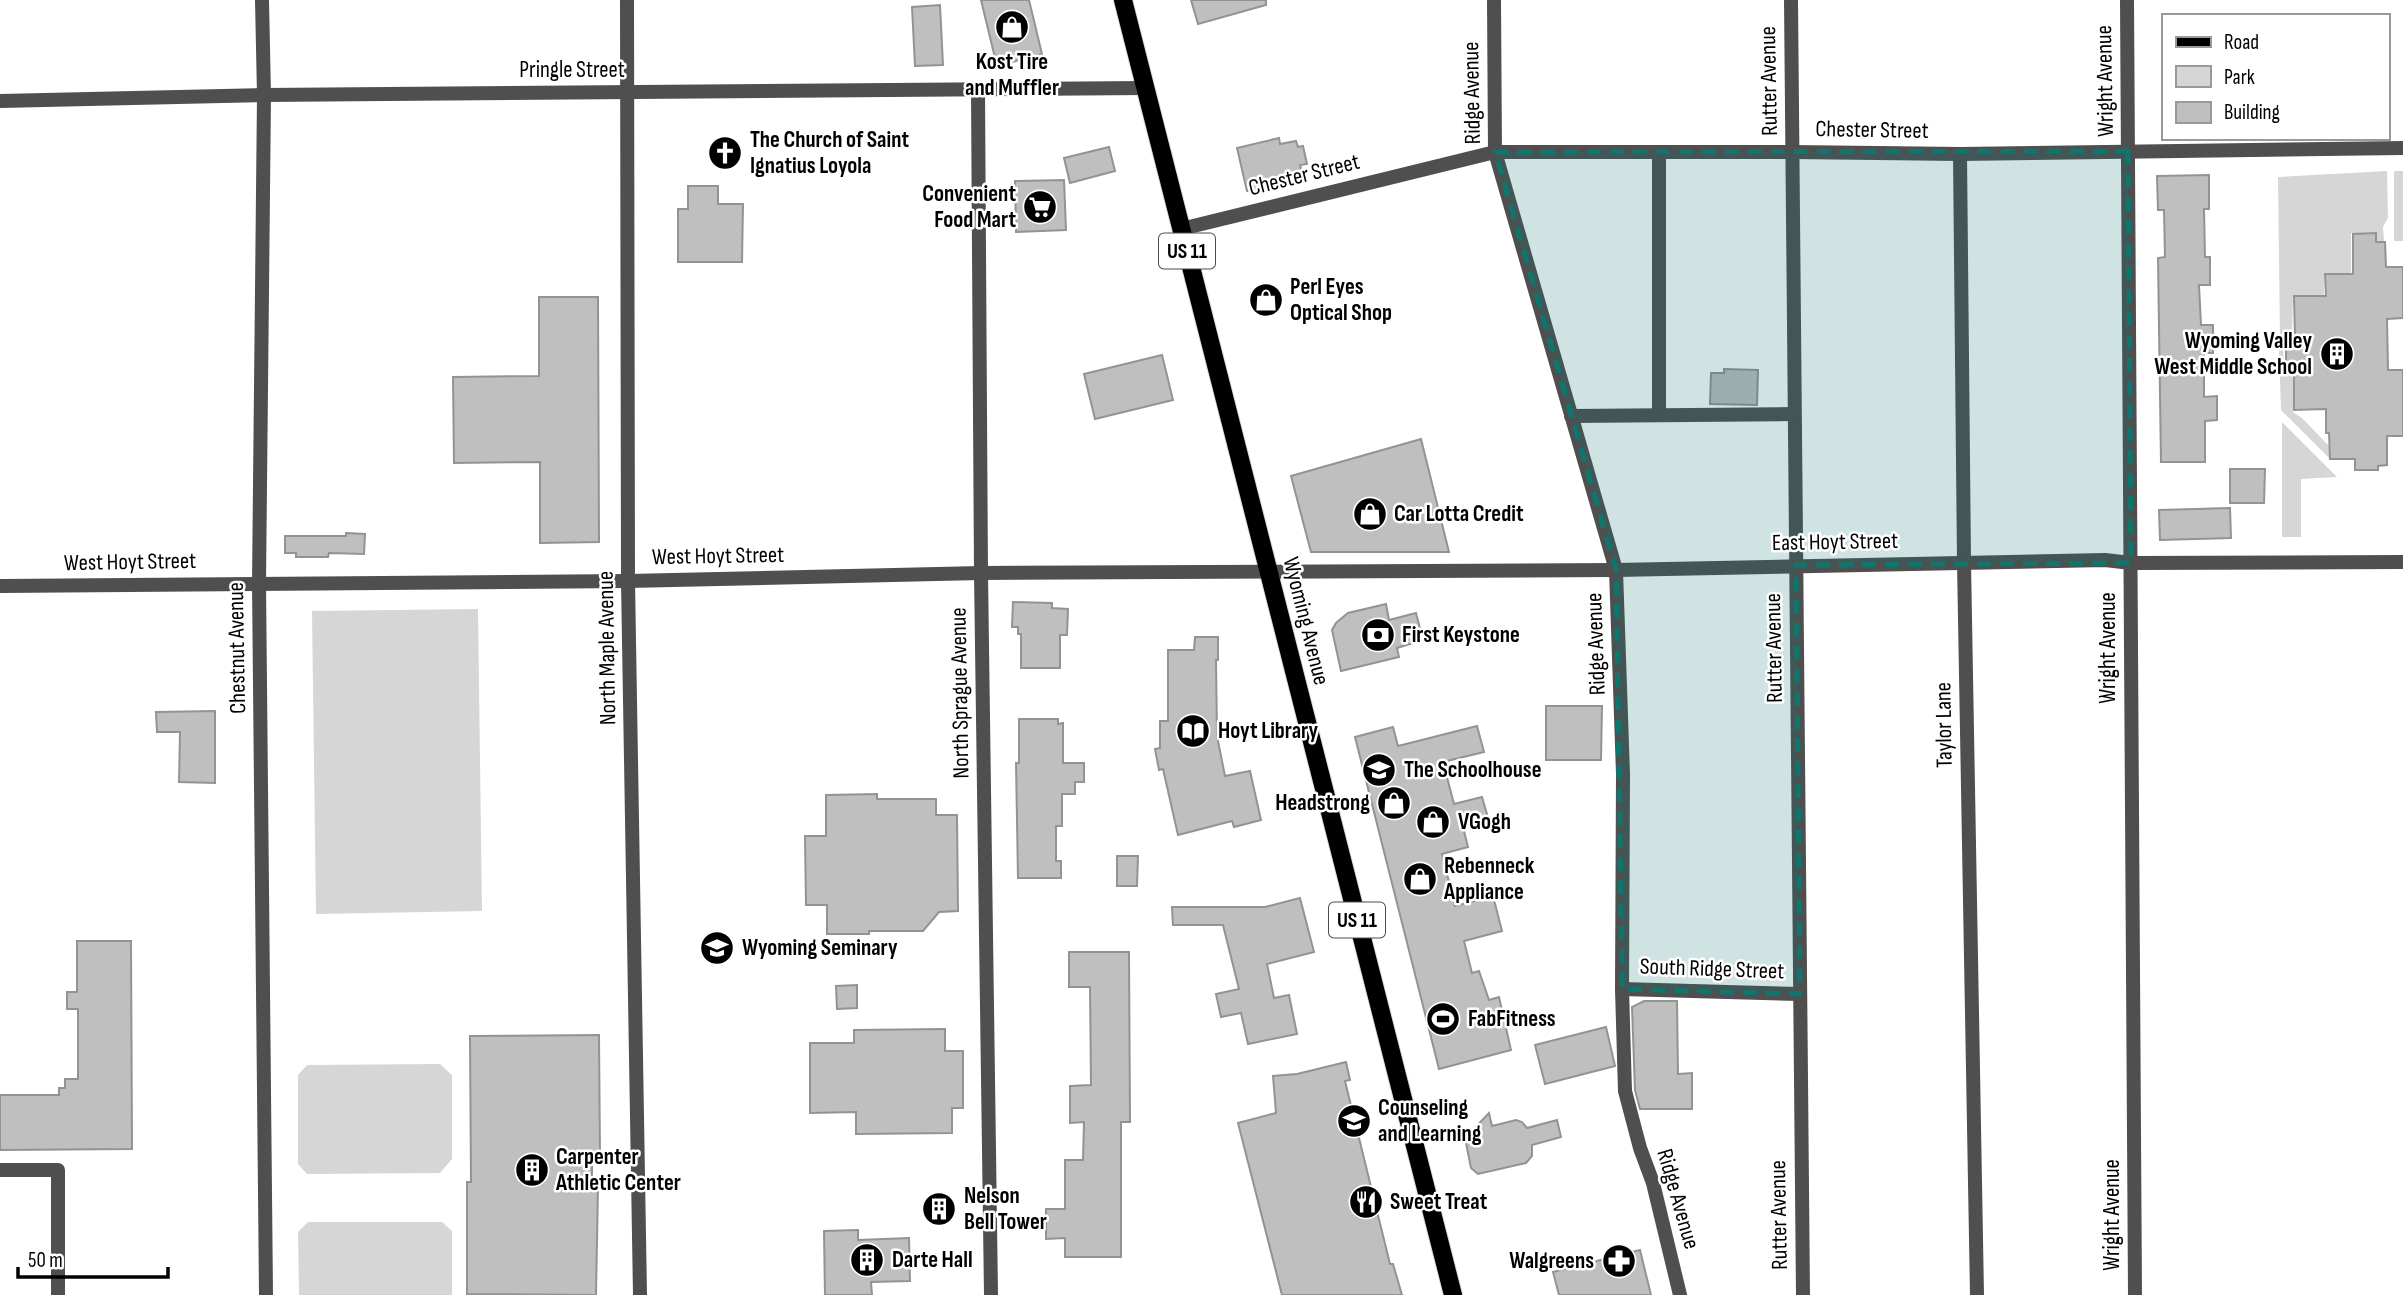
<svg xmlns="http://www.w3.org/2000/svg" width="2403" height="1295" font-family="'Sofia Sans Condensed',sans-serif">
<style>
.green{fill:#d6d6d6}
.building{fill:#bfbfbf;stroke:#939393;stroke-width:2}
.lines{fill:none;stroke-linecap:round;stroke-linejoin:round}
.primary-casing{stroke:#dbdbdb;stroke-width:20}
.street{stroke:#4f4f4f;stroke-width:14}
.primary{stroke:#000;stroke-width:18}
.marked{fill:#0f766e;fill-opacity:0.2;stroke:#0f766e;stroke-width:5;stroke-dasharray:14 9;stroke-linejoin:round}
.labels{text-anchor:middle;dominant-baseline:central;stroke-width:5;stroke-linejoin:round;paint-order:stroke}
.shield{fill:#fff;stroke:#4c4c4c;stroke-width:2}
.shield-label{font-size:21px;font-weight:bold;fill:#000}
.poi-label{font-size:23px;font-weight:bold;fill:#000;stroke:#fff;text-anchor:start}
.street-label{font-size:23px;fill:#000;stroke:#fff}
</style>
<rect width="100%" height="100%" fill="#fff"/>
<g class="green">
<polygon points="2387,171 2388,218 2383,227 2384,241 2377,241 2376,233 2351,233 2351,273 2324,274 2324,295 2293,295 2292,336 2280,340 2278,177"/>
<rect x="2394" y="171" width="9" height="70"/>
<polygon points="2283,349 2284,365 2293,366 2293,412 2302,418 2330,447 2330,459 2281,410 2279,350"/>
<polygon points="2282,422 2337,477 2301,479 2301,537 2282,537"/>
<polygon points="478,609 482,911 316,914 312,611"/>
<polygon points="440,1064 452,1075 452,1159 440,1173 307,1174 298,1164 298,1075 307,1065"/>
<polygon points="308,1222 442,1222 452,1231 452,1295 299,1295 298,1232"/>
</g>
<g class="building">
<polygon points="981,0 1029,0 1042,54 997,66"/>
<polygon points="1191,0 1266,0 1266,5 1198,24"/>
<polygon points="940,5 943,65 915,66 912,7"/>
<polygon points="1279,138 1280,144 1296,141 1298,147 1303,146 1307,164 1300,165 1302,173 1287,176 1288,181 1247,191 1237,148"/>
<polygon points="1109,147 1115,171 1070,183 1064,158"/>
<polygon points="2209,175 2209,209 2204,209 2205,257 2210,257 2210,285 2199,285 2201,325 2213,325 2213,353 2204,353 2204,397 2217,396 2217,420 2205,421 2205,462 2161,462 2158,258 2165,257 2164,210 2158,210 2157,176"/>
<polygon points="1064,180 1066,230 1016,232 1015,181"/>
<polygon points="688,186 718,186 718,204 743,204 742,262 678,262 678,209 688,209"/>
<polygon points="2376,233 2376,242 2385,242 2386,267 2403,267 2403,318 2387,319 2388,370 2403,370 2403,436 2387,436 2387,465 2378,466 2378,470 2355,470 2355,459 2330,459 2329,433 2326,433 2326,409 2294,410 2294,364 2286,364 2286,338 2295,338 2294,296 2326,296 2325,274 2353,274 2353,234"/>
<polygon points="539,297 598,297 599,542 540,543 540,462 454,463 453,377 539,376"/>
<polygon points="1162,355 1173,400 1095,419 1084,374"/>
<polygon points="1724,369 1758,370 1757,405 1710,404 1711,373 1724,373"/>
<polygon points="1421,439 1449,552 1311,552 1291,476"/>
<polygon points="2230,469 2265,469 2264,503 2230,503"/>
<polygon points="2230,508 2231,538 2160,540 2159,510"/>
<polygon points="346,533 365,534 364,554 329,553 328,557 296,557 296,553 285,553 285,536 346,536"/>
<polygon points="1013,602 1052,603 1052,608 1068,609 1067,635 1060,635 1060,668 1021,668 1021,634 1018,634 1018,627 1012,627"/>
<polygon points="1386,604 1389,620 1416,613 1423,640 1397,648 1399,657 1341,671 1332,630 1336,623 1348,613"/>
<polygon points="1195,637 1218,637 1218,660 1216,660 1217,736 1225,776 1250,771 1261,820 1234,827 1232,821 1178,835 1163,769 1159,770 1155,749 1160,748 1160,721 1168,721 1168,650 1194,650"/>
<polygon points="1546,706 1602,706 1601,760 1546,760"/>
<polygon points="215,711 215,783 179,782 180,732 157,732 156,712"/>
<polygon points="1019,719 1058,719 1058,724 1063,723 1063,763 1084,763 1084,782 1075,782 1075,794 1062,794 1062,826 1056,826 1056,861 1061,861 1061,878 1018,878 1016,763 1019,763"/>
<polygon points="1477,726 1484,752 1443,762 1454,804 1482,797 1489,821 1463,827 1468,847 1442,854 1455,906 1493,896 1502,931 1464,941 1472,973 1479,971 1489,1000 1499,997 1511,1050 1439,1069 1355,737 1393,727 1398,746"/>
<polygon points="877,794 877,799 936,799 936,815 957,815 958,911 939,912 923,931 869,931 869,934 827,934 827,905 806,905 805,836 826,836 826,795"/>
<polygon points="1117,856 1138,856 1137,886 1117,886"/>
<polygon points="1300,898 1314,952 1267,964 1274,998 1289,995 1297,1034 1248,1044 1241,1013 1221,1017 1216,994 1239,989 1223,925 1173,925 1172,907 1265,907"/>
<polygon points="77,941 131,941 132,1149 0,1150 0,1095 59,1095 59,1088 65,1088 65,1079 78,1079 78,1009 67,1009 67,992 77,992"/>
<polygon points="1069,952 1129,952 1130,1122 1121,1122 1121,1257 1065,1257 1065,1238 1046,1239 1046,1209 1065,1209 1065,1160 1083,1160 1084,1122 1070,1123 1070,1086 1091,1085 1090,987 1069,987"/>
<polygon points="857,985 857,1008 837,1009 836,986"/>
<polygon points="1644,1001 1677,1001 1678,1074 1692,1073 1692,1109 1640,1109 1635,1090 1632,1007"/>
<polygon points="1606,1027 1615,1066 1545,1084 1535,1045"/>
<polygon points="945,1029 945,1051 963,1051 963,1108 952,1108 952,1133 856,1134 856,1112 810,1113 810,1043 854,1043 854,1030"/>
<polygon points="599,1035 600,1156 592,1158 592,1186 598,1186 596,1295 467,1294 467,1182 471,1182 470,1036"/>
<polygon points="1346,1062 1350,1080 1345,1081 1390,1264 1393,1264 1402,1295 1282,1295 1238,1123 1276,1113 1273,1076 1297,1074"/>
<polygon points="1489,1113 1492,1126 1516,1120 1522,1122 1527,1128 1557,1120 1561,1137 1532,1145 1532,1156 1526,1163 1478,1174 1471,1168 1465,1138"/>
<rect x="930" y="1200" width="18" height="17"/>
<polygon points="858,1230 858,1240 909,1238 910,1281 871,1282 872,1295 825,1295 824,1231"/>
<polygon points="1640,1250 1651,1295 1559,1295 1553,1272"/>
</g>
<g class="lines">
<g class="primary-casing">
<polyline id="primary" points="1123,0 1453,1295"/>
</g>
<g class="street">
<polyline points="262,0 264,95 259,583 266,1295"/>
<polyline points="627,0 628,581 640,1295"/>
<polyline points="1494,0 1495,152 1616,570 1623,774 1622,989 1625,1091 1640,1148 1653,1183 1680,1295"/>
<polyline points="1791,0 1803,1295"/>
<polyline points="2127,0 2135,1295"/>
<polyline points="978,90 981,573 991,1295"/>
<polyline points="0,101 264,95 1145,88"/>
<polyline points="1659,152 1659,415"/>
<polyline points="1960,154 1964,562 1977,1295"/>
<polyline points="1181,229 1495,152 1792,152 1960,154 2403,148"/>
<polyline points="1571,416 1794,414"/>
<polyline points="0,586 628,581 981,573 1616,570 2105,560 2131,563 2403,562"/>
<polyline points="1622,989 1800,994"/>
<polyline points="0,1170 58,1170 58,1295"/>
</g>
<use href="#primary" class="primary"/>
</g>
<path class="marked" d="M 2128,151 L 2131,563 L 1796,565 L 1800,994 L 1622,989 L 1616,570 L 1495,152 Z"/>
<defs>
<g id="shop-disc" transform="scale(1.75)"><circle r="9.5" fill="#000" stroke="#fff"/><path d="M-5-2.5h2.3a2.7 3.5 0 0 1 5.4 0H5L5.5 6h-11ZM-1.5-2.5h3a1.5 2.3 0 0 0-3 0Z" fill="#fff"/></g>
<g id="church-disc" transform="scale(1.75)"><circle r="9.5" fill="#000" stroke="#fff"/><path d="M-1.2-6h2.4v3.5h3.3v2.4h-3.3V6h-2.4V-.1h-3.3v-2.4h3.3Z" fill="#fff"/></g>
<g id="supermarket-disc" transform="scale(1.75)"><circle r="9.5" fill="#000" stroke="#fff"/><path d="M-6-5.5h2.5l.6 2H6L4.5 2H-2.5L-4.4-4H-6ZM-1.5 3.2a1.3 1.3 0 1 0 .1 0ZM3 3.2a1.3 1.3 0 1 0 .1 0Z" fill="#fff"/></g>
<g id="building-disc" transform="scale(1.75)"><circle r="9.5" fill="#000" stroke="#fff"/><path d="M-4-6H4V6H1V3H-1V6H-4ZM-2.5-4.3h1.7v1.8h-1.7ZM.8-4.3h1.7v1.8H.8ZM-2.5-1h1.7V.8h-1.7ZM.8-1h1.7V.8H.8Z" fill="#fff"/></g>
<g id="bank-disc" transform="scale(1.75)"><circle r="9.5" fill="#000" stroke="#fff"/><path d="M-6-4H6V4H-6ZM0-2.3a2.3 2.3 0 1 0 0 4.6a2.3 2.3 0 1 0 0-4.6Z" fill="#fff"/></g>
<g id="library-disc" transform="scale(1.75)"><circle r="9.5" fill="#000" stroke="#fff"/><path d="M-6-4Q-3-5.5-.7-3.5V5Q-3 3-6 4ZM6-4Q3-5.5 .7-3.5V5Q3 3 6 4Z" fill="#fff"/></g>
<g id="school-disc" transform="scale(1.75)"><circle r="9.5" fill="#000" stroke="#fff"/><path d="M0-5L7-2L0 1L-7-2ZM-4 1L0 2.5L4 1V4Q0 6-4 4Z" fill="#fff"/></g>
<g id="stadium-disc" transform="scale(1.75)"><circle r="9.5" fill="#000" stroke="#fff"/><path d="M0-5a6.5 5 0 1 0 0 10a6.5 5 0 1 0 0-10ZM-3.5-1.8h7v3.6h-7Z" fill="#fff"/></g>
<g id="restaurant-disc" transform="scale(1.75)"><circle r="9.5" fill="#000" stroke="#fff"/><path d="M-5-6h1v4h1v-4h1v4h1v-4h1v5L-1.5 .5V6h-2V.5L-5-1ZM5-6V6H3V1.5H1.5Q1.5-4 5-6Z" fill="#fff"/></g>
<g id="pharmacy-disc" transform="scale(1.75)"><circle r="9.5" fill="#000" stroke="#fff"/><path d="M-2-6h4v4h4v4h-4v4h-4v-4h-4v-4h4Z" fill="#fff"/></g>
</defs>
<g fill-rule="evenodd">
<use href="#shop-disc" x="1012" y="27"/>
<use href="#church-disc" x="725" y="153"/>
<use href="#supermarket-disc" x="1040" y="207"/>
<use href="#shop-disc" x="1266" y="300"/>
<use href="#building-disc" x="2337" y="354"/>
<use href="#shop-disc" x="1370" y="514"/>
<use href="#bank-disc" x="1378" y="635"/>
<use href="#library-disc" x="1193" y="731"/>
<use href="#school-disc" x="1379" y="770"/>
<use href="#shop-disc" x="1394" y="803"/>
<use href="#shop-disc" x="1433" y="822"/>
<use href="#shop-disc" x="1420" y="879"/>
<use href="#school-disc" x="717" y="948"/>
<use href="#stadium-disc" x="1443" y="1019"/>
<use href="#school-disc" x="1354" y="1121"/>
<use href="#building-disc" x="532" y="1170"/>
<use href="#restaurant-disc" x="1366" y="1202"/>
<use href="#building-disc" x="939" y="1209"/>
<use href="#building-disc" x="867" y="1260"/>
<use href="#pharmacy-disc" x="1619" y="1261"/>
</g>
<g class="labels">
<g class="shield">
<rect x="1159" y="233.5" width="56" height="35" rx="5"/>
<rect x="1329" y="902.5" width="56" height="35" rx="5"/>
</g>
<g class="shield-label">
<text x="1187" y="251">US 11</text>
<text x="1357" y="920">US 11</text>
</g>
<g class="poi-label">
<text x="1012" y="62" text-anchor="middle">Kost Tire<tspan x="1012" dy="26">and Muffler</tspan></text>
<text x="750" y="140">The Church of Saint<tspan x="750" dy="26">Ignatius Loyola</tspan></text>
<text x="1016" y="194" text-anchor="end">Convenient<tspan x="1016" dy="26">Food Mart</tspan></text>
<text x="1290" y="287">Perl Eyes<tspan x="1290" dy="26">Optical Shop</tspan></text>
<text x="2312" y="341" text-anchor="end">Wyoming Valley<tspan x="2312" dy="26">West Middle School</tspan></text>
<text x="1394" y="514">Car Lotta Credit</text>
<text x="1402" y="635">First Keystone</text>
<text x="1218" y="731">Hoyt Library</text>
<text x="1404" y="770">The Schoolhouse</text>
<text x="1370" y="803" text-anchor="end">Headstrong</text>
<text x="1458" y="822">VGogh</text>
<text x="1444" y="866">Rebenneck<tspan x="1444" dy="26">Appliance</tspan></text>
<text x="742" y="948">Wyoming Seminary</text>
<text x="1468" y="1019">FabFitness</text>
<text x="1378" y="1108">Counseling<tspan x="1378" dy="26">and Learning</tspan></text>
<text x="556" y="1157">Carpenter<tspan x="556" dy="26">Athletic Center</tspan></text>
<text x="964" y="1196">Nelson<tspan x="964" dy="26">Bell Tower</tspan></text>
<text x="1390" y="1202">Sweet Treat</text>
<text x="892" y="1260">Darte Hall</text>
<text x="1594" y="1261" text-anchor="end">Walgreens</text>
</g>
<g class="street-label">
<text x="572" y="70">Pringle Street</text>
<text transform="translate(1769 81) rotate(-91)">Rutter Avenue</text>
<text transform="translate(2105 81) rotate(-91)">Wright Avenue</text>
<text transform="translate(1472 93) rotate(-91)">Ridge Avenue</text>
<text transform="translate(1872 130) rotate(1)">Chester Street</text>
<text transform="translate(1304 175) rotate(-14)">Chester Street</text>
<text transform="translate(1835 542) rotate(-1)">East Hoyt Street</text>
<text transform="translate(718 556) rotate(-1)">West Hoyt Street</text>
<text transform="translate(130 562) rotate(-1)">West Hoyt Street</text>
<text transform="translate(1306 621) rotate(76)">Wyoming Avenue</text>
<text transform="translate(1596 644) rotate(-92)">Ridge Avenue</text>
<text transform="translate(237 648) rotate(-91)">Chestnut Avenue</text>
<text transform="translate(607 648) rotate(-91)">North Maple Avenue</text>
<text transform="translate(1774 648) rotate(-91)">Rutter Avenue</text>
<text transform="translate(2108 648) rotate(-90)">Wright Avenue</text>
<text transform="translate(960 693) rotate(-91)">North Sprague Avenue</text>
<text transform="translate(1944 725) rotate(-91)">Taylor Lane</text>
<text transform="translate(1712 969) rotate(2)">South Ridge Street</text>
<text transform="translate(1678 1199) rotate(74)">Ridge Avenue</text>
<text transform="translate(1779 1215) rotate(-91)">Rutter Avenue</text>
<text transform="translate(2112 1215) rotate(-90)">Wright Avenue</text>
</g>
</g>
<rect x="2162" y="14" width="228" height="126" fill="#ffffff" stroke="#999999" stroke-width="2"/>
<rect x="2176" y="37" width="35" height="10" fill="#000000" stroke="#999999" stroke-width="2"/>
<text x="2224" y="49" font-size="21" fill="#000000">Road</text>
<rect x="2176" y="66" width="35" height="21" fill="#d6d6d6" stroke="#999999" stroke-width="2"/>
<text x="2224" y="84" font-size="21" fill="#000000">Park</text>
<rect x="2176" y="102" width="35" height="21" fill="#bfbfbf" stroke="#999999" stroke-width="2"/>
<text x="2224" y="119" font-size="21" fill="#000000">Building</text>
<path d="M18 1267v10h150v-10" fill="none" stroke="#000000" stroke-width="3.5"/>
<text x="28" y="1267" font-size="21" fill="#000000" stroke="#ffffff" stroke-width="5" paint-order="stroke">50 m</text>
</svg>
